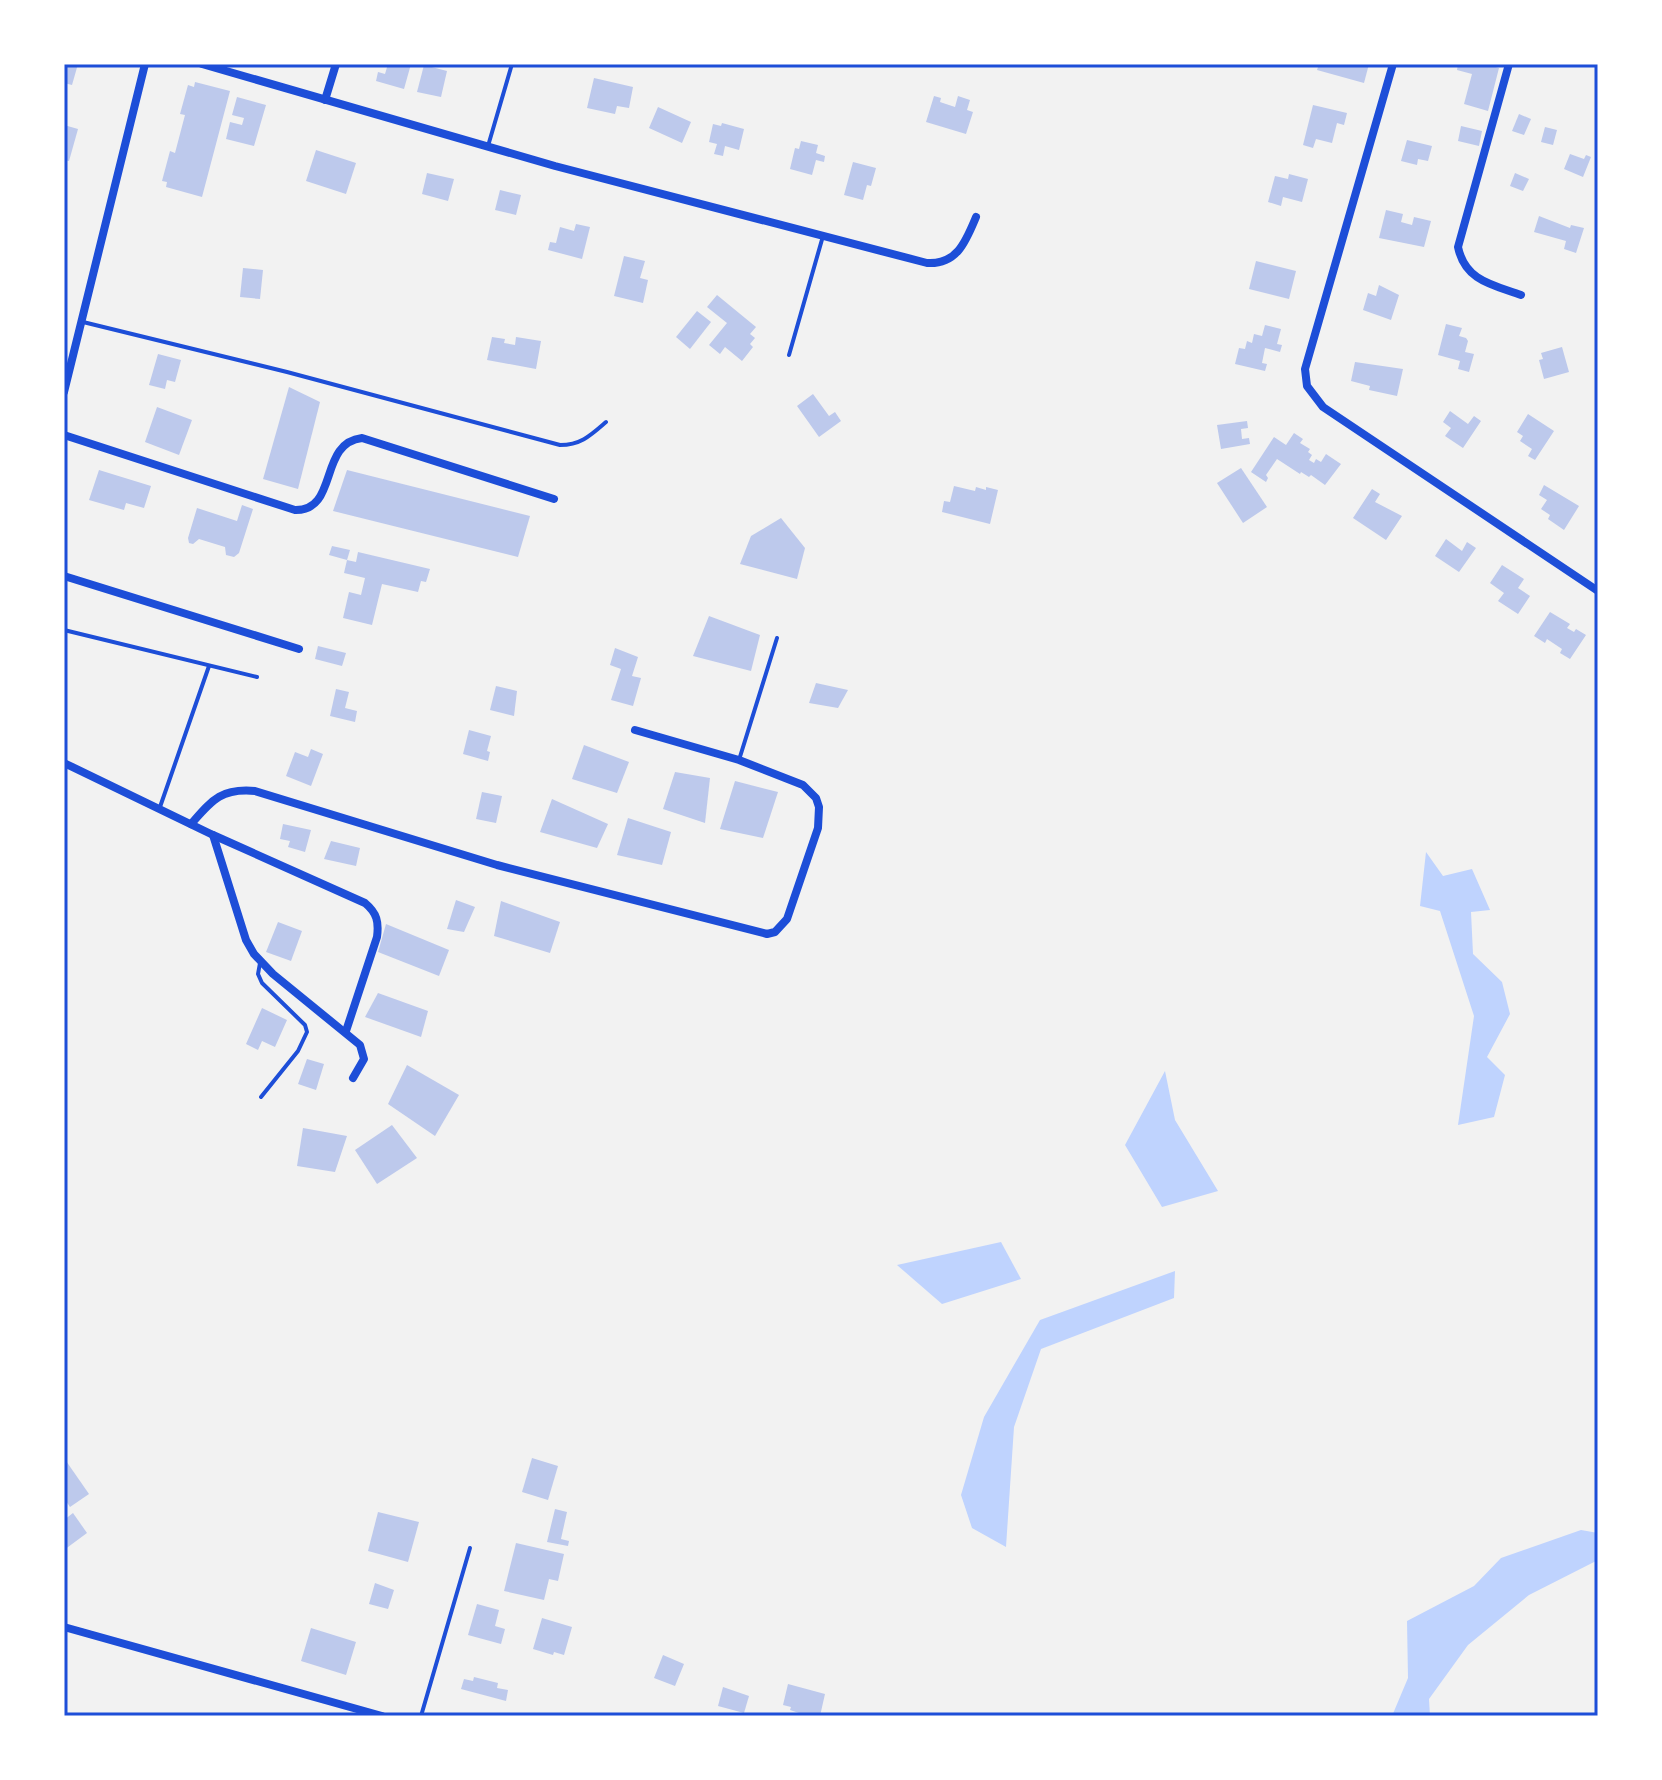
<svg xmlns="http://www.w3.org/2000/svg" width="1662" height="1780" font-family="'Fira Sans',sans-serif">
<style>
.water{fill:#bfd3fe}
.building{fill:#bdc9ec}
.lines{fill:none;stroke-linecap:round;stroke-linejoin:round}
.service{stroke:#1d4ed8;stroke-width:4}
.minor{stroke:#1d4ed8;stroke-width:8}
.neatline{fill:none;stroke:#1d4ed8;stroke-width:3}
</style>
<rect width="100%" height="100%" fill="#f2f2f2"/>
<g class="water">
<polygon points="1426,852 1443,876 1472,869 1490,910 1471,912 1473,954 1502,982 1510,1014 1487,1057 1505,1075 1494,1117 1458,1125 1474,1016 1440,911 1420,906"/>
<polygon points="1165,1071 1175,1120 1218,1191 1162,1207 1125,1145"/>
<polygon points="1001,1242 1021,1279 942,1304 897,1265"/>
<polygon points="1175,1271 1174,1298 1041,1349 1014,1427 1006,1547 972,1528 961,1495 984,1417 1040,1320"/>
<polygon points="1581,1530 1598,1533 1598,1560 1529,1595 1468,1645 1429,1699 1430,1716 1392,1716 1408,1678 1407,1621 1474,1586 1501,1558"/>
</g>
<g class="building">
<polygon points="64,64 78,64 72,85 64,83"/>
<polygon points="388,64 411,64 404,89 376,81 378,72 385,74"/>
<polygon points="1319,64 1369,64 1364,83 1317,70"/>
<polygon points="1458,64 1485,64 1499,68 1488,111 1464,104 1472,74 1457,70"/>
<polygon points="424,65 447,71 441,97 417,92"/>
<polygon points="594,78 633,87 629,108 617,106 615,114 587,108"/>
<polygon points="195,82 230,91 202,197 166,187 167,182 162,181 170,151 175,153 185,115 180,114 188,85 194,87"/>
<polygon points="934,96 941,98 940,102 955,107 958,96 970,100 967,110 973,112 966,134 926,122"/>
<polygon points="237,97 266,105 254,146 226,139 230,122 242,125 244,118 232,115"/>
<polygon points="1313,105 1347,113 1344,125 1337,123 1332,143 1316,139 1313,148 1303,145"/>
<polygon points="658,107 691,122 682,143 649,128"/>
<polygon points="1519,114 1531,119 1524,135 1512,131"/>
<polygon points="722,123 744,129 739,150 725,146 723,156 714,154 717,144 709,142 713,124 721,126"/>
<polygon points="64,125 78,129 69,161 64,160"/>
<polygon points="1461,126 1482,131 1479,146 1458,141"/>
<polygon points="1545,127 1557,130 1553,145 1541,142"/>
<polygon points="1407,140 1432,146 1428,161 1418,159 1417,165 1401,161"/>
<polygon points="801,141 818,145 816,153 825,156 824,162 816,160 812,175 790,169 795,148 799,149"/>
<polygon points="316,150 356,163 346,194 306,181"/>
<polygon points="1570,154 1584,159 1586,155 1591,157 1583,177 1564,169"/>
<polygon points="853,162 876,168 871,186 867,185 863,200 844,195"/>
<polygon points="427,173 454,179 448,201 422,194"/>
<polygon points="1515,173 1529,179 1523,191 1510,186"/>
<polygon points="1289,174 1308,179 1302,202 1283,197 1281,206 1268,202 1275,176 1288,179"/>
<polygon points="500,190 521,195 516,215 495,210"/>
<polygon points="1386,210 1403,214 1401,222 1412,225 1414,217 1431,221 1424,247 1379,238"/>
<polygon points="1539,216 1570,228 1571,225 1584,228 1576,253 1564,249 1566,241 1534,232"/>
<polygon points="576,224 590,227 582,259 548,250 550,242 556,243 560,227 574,231"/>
<polygon points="624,256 645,261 640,278 648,280 643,303 614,296"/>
<polygon points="1256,261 1296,271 1289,299 1249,289"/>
<polygon points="243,268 263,270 260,299 240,297"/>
<polygon points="1379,285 1399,295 1391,320 1363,310 1368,293 1376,296"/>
<polygon points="717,295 756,327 750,334 755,338 750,344 753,347 742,361 725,347 720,354 709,345 727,323 707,307"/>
<polygon points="697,311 711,322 690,349 676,337"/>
<polygon points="1446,324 1462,328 1459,336 1466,338 1468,341 1465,352 1474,354 1469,372 1458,369 1460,361 1438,355"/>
<polygon points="1265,325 1281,329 1277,344 1282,345 1280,352 1265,348 1262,363 1267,364 1265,371 1235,364 1239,348 1245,349 1247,341 1252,343 1254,334 1262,336"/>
<polygon points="492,337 505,339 504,343 515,345 516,337 541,341 536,369 487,360"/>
<polygon points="1562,347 1569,372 1544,379 1539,360 1543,359 1541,353"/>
<polygon points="158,354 181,360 175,382 167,380 165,389 149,385"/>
<polygon points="1355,362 1403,369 1397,396 1369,390 1370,386 1351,381"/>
<polygon points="289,387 320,402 298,489 263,479"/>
<polygon points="813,394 829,416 835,412 841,421 819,437 797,406"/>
<polygon points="157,407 192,420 179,455 145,442"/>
<polygon points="1450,411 1468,424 1474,416 1481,421 1463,448 1445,436 1451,428 1443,422"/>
<polygon points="1528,414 1554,431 1535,460 1528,456 1532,449 1520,441 1523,436 1517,432"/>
<polygon points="1247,421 1248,428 1241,429 1242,439 1249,438 1250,444 1221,449 1217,425"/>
<polygon points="1294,433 1303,439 1300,443 1310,449 1308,452 1312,455 1309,460 1314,463 1316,459 1321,462 1326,454 1341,464 1325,485 1311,475 1309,477 1301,472 1300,474 1277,459 1266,475 1268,478 1266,482 1251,472 1274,437 1286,445"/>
<polygon points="1241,468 1267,507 1243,523 1217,483"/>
<polygon points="99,470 151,486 144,508 126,503 124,510 89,500"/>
<polygon points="347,470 530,516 518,557 333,511"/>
<polygon points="1544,485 1579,506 1564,530 1548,519 1550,515 1541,509 1547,500 1539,495"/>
<polygon points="954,486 975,491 976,487 986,490 986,487 998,490 990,524 942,512 944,501 950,502"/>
<polygon points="1372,489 1380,494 1375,502 1402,516 1386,540 1353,518"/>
<polygon points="242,505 253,509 239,553 234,557 226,555 225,547 199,539 193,544 189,543 188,538 197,508 237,521"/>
<polygon points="781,518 805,548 797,579 740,564 751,536"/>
<polygon points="1446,539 1462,551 1467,542 1476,548 1459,572 1435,556"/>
<polygon points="332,546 350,550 347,560 329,555"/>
<polygon points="358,552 430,569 426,582 421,581 418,592 382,584 372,625 343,618 349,592 361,595 365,578 344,573 347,560 356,562"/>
<polygon points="1502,565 1524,579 1518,588 1530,596 1518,614 1498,601 1504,593 1490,583"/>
<polygon points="1550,612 1570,624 1567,628 1574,632 1576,629 1586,635 1570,659 1560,653 1562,649 1547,639 1545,643 1534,636"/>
<polygon points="709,616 760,635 751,671 693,656"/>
<polygon points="318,646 346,653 342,666 315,659"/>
<polygon points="615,648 638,657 632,676 641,678 633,706 611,700 621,669 610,665"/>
<polygon points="816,683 848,690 838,708 809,703"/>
<polygon points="496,686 517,691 514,716 490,710"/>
<polygon points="336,689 349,692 345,708 357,711 355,722 330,716"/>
<polygon points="469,730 491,736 487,751 490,752 488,761 463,754"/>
<polygon points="584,745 629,762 617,793 572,779"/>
<polygon points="311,749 323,754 311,786 286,776 295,752 308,757"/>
<polygon points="675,772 710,778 705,823 663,809"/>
<polygon points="735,781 778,792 763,838 720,829"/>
<polygon points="482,792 502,796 496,823 476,819"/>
<polygon points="552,799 608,824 597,848 540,832"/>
<polygon points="628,818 671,832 662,865 617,855"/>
<polygon points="283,824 311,830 305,852 288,847 290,841 280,839"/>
<polygon points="331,841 360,848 356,866 324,859"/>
<polygon points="456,900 475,907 464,932 447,929"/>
<polygon points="501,901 560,922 550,953 494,936"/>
<polygon points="278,922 302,931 291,961 266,952"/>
<polygon points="386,924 449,950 439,976 378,952"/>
<polygon points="378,993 428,1011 421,1037 365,1017"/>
<polygon points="262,1008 287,1020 275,1047 262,1041 258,1050 246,1044"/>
<polygon points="307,1059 324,1064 316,1090 298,1084"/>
<polygon points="407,1065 459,1095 435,1136 388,1104"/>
<polygon points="392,1125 417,1158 377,1184 355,1150"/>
<polygon points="303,1128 347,1136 335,1172 297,1166"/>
<polygon points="64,1458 89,1494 70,1507 64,1498"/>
<polygon points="532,1458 558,1466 548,1500 522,1492"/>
<polygon points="555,1509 567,1512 561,1539 569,1541 568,1546 547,1542"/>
<polygon points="378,1512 419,1522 408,1562 368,1551"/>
<polygon points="73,1513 87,1533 64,1550 64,1520"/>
<polygon points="516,1543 564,1554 558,1581 549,1579 544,1600 504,1591"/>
<polygon points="375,1583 394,1590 388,1609 369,1604"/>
<polygon points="477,1604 499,1610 495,1626 505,1629 501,1644 468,1635"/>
<polygon points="542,1618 572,1627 564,1655 554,1652 553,1655 533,1649"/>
<polygon points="311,1628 356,1642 346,1675 301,1661"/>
<polygon points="663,1655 684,1664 675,1686 654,1678"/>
<polygon points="474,1677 498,1683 497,1688 508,1690 506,1701 461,1689 464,1679 473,1681"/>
<polygon points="788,1684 825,1694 820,1716 799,1716 799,1713 790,1710 791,1707 783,1705"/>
<polygon points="723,1687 749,1696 744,1713 718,1706"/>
</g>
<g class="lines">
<g class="service">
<polyline points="488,146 512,64"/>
<path d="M 83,322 L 287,372 L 560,445 C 581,445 591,435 606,422"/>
<polyline points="789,355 823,236"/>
<polyline points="64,630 257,677"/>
<polyline points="739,760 777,638"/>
<polyline points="160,807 209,666"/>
<polyline points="260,963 258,974 262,983 305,1025 307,1032 298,1051 261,1097"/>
<polyline points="421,1716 470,1548"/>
</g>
<g class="minor">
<path d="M 202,64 L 555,166 L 927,263 C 957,265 966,241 976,217"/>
<polyline points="1393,64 1305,369 1307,386 1323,407 1598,591"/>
<path d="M 1509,64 L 1458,247 C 1465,281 1493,285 1521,295"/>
<polyline points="325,100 336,64"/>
<polyline points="64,392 145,64"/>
<path d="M 64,435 L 295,510 C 339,511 318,443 362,438 L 554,499"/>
<polyline points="64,576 299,649"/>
<polyline points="64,763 213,835 246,940 254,954 273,974 360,1045 364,1059 353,1078"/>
<path d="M 191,824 C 212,800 221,788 255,791 L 497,865 L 767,934 L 775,932 L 787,919 L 818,828 L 819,807 L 816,798 L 803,785 L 739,760 L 635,730"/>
<path d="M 213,835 L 365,903 C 377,913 379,922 377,937 L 346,1031"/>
<polyline points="64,1627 382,1716"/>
</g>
</g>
<rect width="1662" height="1780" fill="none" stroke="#ffffff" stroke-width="132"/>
<rect x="66" y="66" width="1530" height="1648" class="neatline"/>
</svg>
